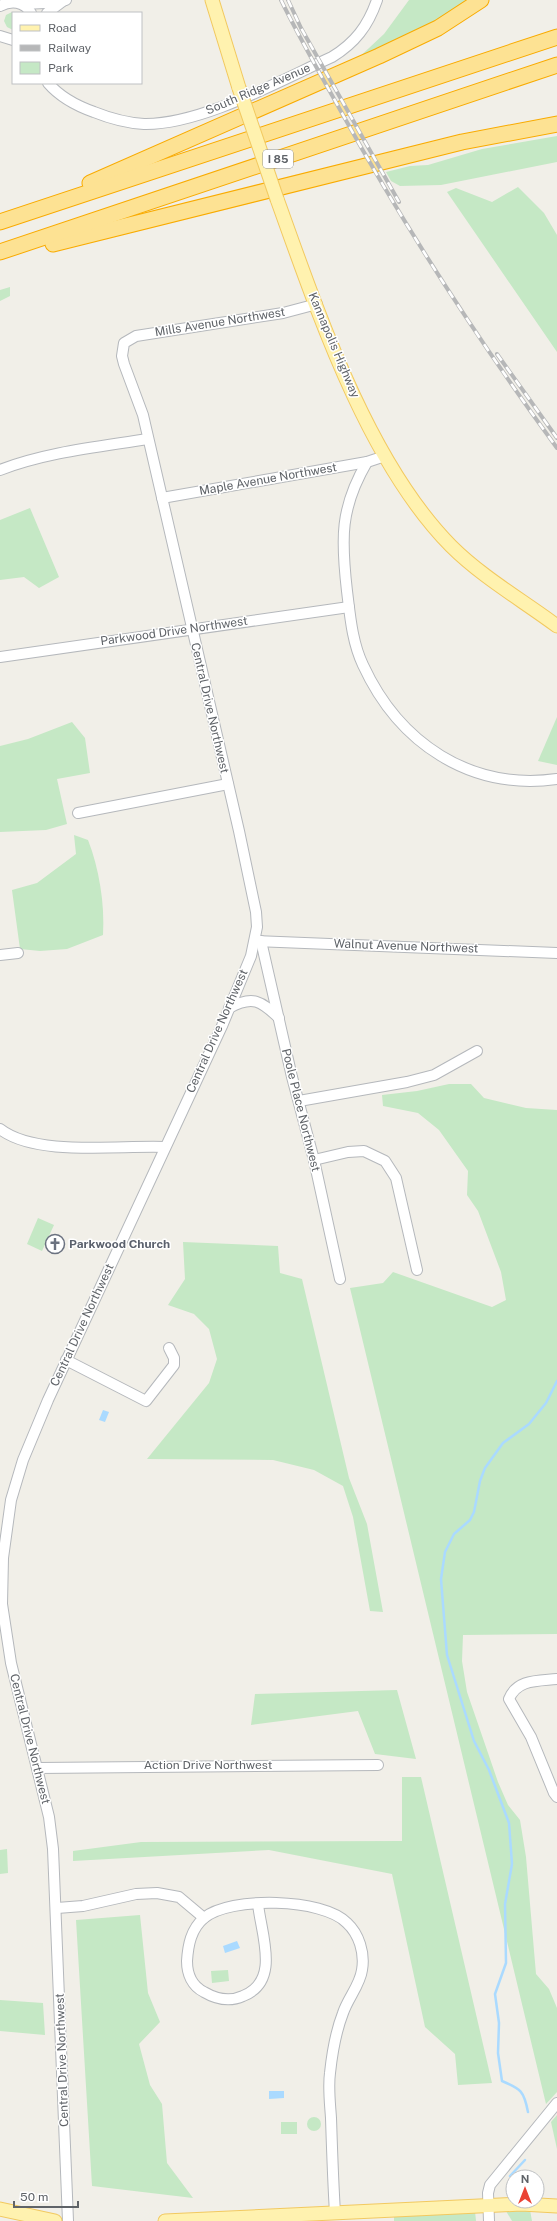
<svg xmlns="http://www.w3.org/2000/svg" width="557" height="2221" font-family="'Public Sans',sans-serif">
<style>
.green{fill:#c5e8c5}
.water{fill:#aadaff}
.lines{fill:none;stroke-linecap:round;stroke-linejoin:round}
.stream{stroke:#aadaff;stroke-width:2.5}
.minor-casing{stroke:#b5b8bc;stroke-width:12}
.major-casing{stroke:#f2c960;stroke-width:15}
.highway-casing{stroke:#f9ab00;stroke-width:17}
.minor{stroke:#fff;stroke-width:10}
.major{stroke:#fff2af;stroke-width:13}
.highway{stroke:#fde293;stroke-width:15}
.rail-casing{stroke:#b6b7b8;stroke-width:4}
.rail{stroke:#fff;stroke-width:2.5;stroke-dasharray:8;stroke-linecap:butt}
.major-bridge-casing{stroke:#f2c960;stroke-width:15;stroke-linecap:butt}
.major-bridge{stroke:#fff2af;stroke-width:13}
.labels{text-anchor:middle;dominant-baseline:central;stroke-width:3;stroke-linejoin:round;paint-order:stroke}
.shield{fill:#fff;stroke:#8f9295;stroke-width:1}
.shield-label{font-size:11px;font-weight:bold;fill:#5f6368}
.street-label{font-size:12px;fill:#5f6368;stroke:#fff}
.worship-label{font-size:12px;font-weight:bold;fill:#5b616d;stroke:#fff;text-anchor:start}
</style>
<rect width="100%" height="100%" fill="#f1efe8"/>
<g class="green">
<polygon points="409,0 470,0 448,15 354,62 384,34"/>
<polygon points="12,12 17,13 13,13 13,30 7,27 4,21 6,15"/>
<polygon points="557,136 557,162 441,185 400,186 391,181 386,172 410,166 428,165 482,149"/>
<polygon points="518,187 544,213 557,235 557,352 447,192 456,188 492,202"/>
<polygon points="10,287 10,296 0,301 0,290"/>
<polygon points="30,508 59,577 39,588 24,577 0,580 0,520"/>
<polygon points="557,717 557,765 538,761"/>
<polygon points="72,722 85,738 90,773 57,779 67,824 46,830 0,832 0,746 28,739"/>
<path d="M 74,835 L 88,840 C 99,868 105,904 103,935 L 67,949 L 40,951 L 20,949 L 12,890 L 37,883 L 76,854 Z"/>
<polygon points="449,1084 471,1084 484,1098 526,1108 557,1110 557,1634 463,1635 462,1661 467,1692 498,1782 508,1805 520,1820 526,1857 536,1974 549,1989 557,2008 557,2092 546,2104 350,1288 383,1283 393,1272 492,1307 506,1300 501,1272 478,1211 467,1195 468,1171 439,1130 418,1113 383,1106 382,1095 417,1091"/>
<polygon points="38,1218 54,1225 42,1251 27,1244"/>
<polygon points="183,1242 278,1246 280,1273 302,1279 349,1478 367,1524 383,1612 370,1611 353,1517 343,1486 314,1470 273,1460 147,1459 209,1383 217,1359 209,1329 194,1314 168,1305 185,1279"/>
<polygon points="397,1690 416,1759 375,1754 358,1711 251,1725 255,1694"/>
<polygon points="402,1777 421,1777 492,2083 458,2085 455,2054 425,2027 392,1874 269,1850 73,1861 73,1851 141,1842 402,1841"/>
<polygon points="7,1849 8,1873 0,1874 0,1850"/>
<polygon points="140,1915 148,1993 160,2022 139,2044 150,2085 162,2104 167,2163 193,2198 92,2186 76,1920"/>
<polygon points="228,1970 229,1981 212,1983 211,1971"/>
<polygon points="0,2000 43,2003 45,2035 0,2031"/>
<polygon points="557,2115 557,2149 551,2122"/>
<circle cx="314" cy="2124" r="7"/>
<rect x="281" y="2122" width="16" height="12"/>
<polygon points="530,2210 532,2221 512,2221 506,2211"/>
<polygon points="475,2211 476,2221 394,2221 394,2215"/>
</g>
<g class="water">
<polygon points="103,1410 109,1412 105,1422 99,1420"/>
<polygon points="237,1941 240,1948 225,1953 223,1946"/>
<polygon points="269,2091 284,2091 284,2098 269,2099"/>
</g>
<g class="lines">
<g class="stream">
<path d="M 528,2112 C 524,2091 521,2089 502,2081 L 498,2053 L 499,2023 L 495,1994 L 506,1963 L 505,1904 L 512,1864 L 509,1823 L 489,1770 L 474,1741 L 447,1655 L 441,1579 L 445,1552 L 454,1534 L 470,1520 L 474,1512 L 480,1481 L 485,1468 L 503,1443 L 529,1424 L 546,1403 L 557,1381"/>
<polyline points="510,2176 525,2160"/>
</g>
<g class="minor-casing">
<g id="minor">
<polyline points="23,4 45,3 66,0"/>
<path d="M 0,6 C 11,0 24,1 31,13"/>
<polyline points="47,13 63,1"/>
<polyline points="0,36 13,40"/>
<path d="M 48,83 C 60,97 77,106 94,112 C 109,118 127,123 144,124 C 201,125 279,81 332,57 C 355,43 368,26 377,0"/>
<path d="M 367,462 C 340,508 341,539 347,591 C 350,615 352,642 363,665 C 399,743 470,791 557,779"/>
<path d="M 0,470 C 47,452 98,447 148,439"/>
<polyline points="162,498 367,462 385,456"/>
<polyline points="0,657 349,607"/>
<polyline points="78,813 228,784"/>
<polyline points="255,941 557,953"/>
<polyline points="261,941 292,1077 314,1160 340,1279"/>
<polyline points="0,955 18,953"/>
<path d="M 229,1008 C 253,995 261,1001 279,1018"/>
<polyline points="299,1101 407,1082 434,1075 477,1051"/>
<path d="M 0,1129 C 36,1157 119,1145 165,1147"/>
<polyline points="314,1160 348,1152 364,1151 385,1161 396,1178 417,1270"/>
<polyline points="66,1360 146,1401 174,1365 174,1358 169,1348"/>
<path d="M 557,1679 C 538,1681 517,1679 509,1699 L 531,1737 L 554,1793 L 557,1797"/>
<polyline points="38,1768 378,1765"/>
<path d="M 258,1904 C 261,1934 281,1981 243,1996 C 230,2002 216,1999 204,1992 C 192,1986 187,1974 187,1961 C 188,1945 191,1929 204,1918 C 230,1896 323,1898 347,1923 C 359,1934 365,1953 362,1970 C 360,1985 348,1998 343,2013 C 336,2031 332,2054 330,2073 C 328,2087 330,2103 331,2118 C 332,2149 333,2181 335,2213"/>
<polyline points="57,1908 83,1906 136,1894 157,1893 179,1897 204,1918"/>
<polyline points="68,2221 53,1849 49,1817 11,1663 2,1604 3,1558 11,1500 23,1460 48,1400 222,1026 251,956 257,927 256,912 239,831 143,415 124,364 122,356 124,343 136,336 283,313 317,304"/>
<polyline points="489,2221 488,2193 490,2185 557,2103"/>
</g>
</g>
<g class="major-casing">
<g id="major">
<polyline points="212,0 239,88"/>
<path d="M 277,199 C 317,310 367,461 451,546 C 482,577 522,600 557,626"/>
<polyline points="0,2209 55,2221"/>
<polyline points="165,2221 521,2204 557,2206"/>
</g>
</g>
<g class="highway-casing">
<g id="highway">
<polyline points="90,183 379,56 438,28 481,0"/>
<polyline points="0,222 557,37"/>
<polyline points="53,244 462,142 557,124"/>
<polyline points="0,252 557,65"/>
</g>
</g>
<use href="#minor" class="minor"/>
<use href="#major" class="major"/>
<use href="#highway" class="highway"/>
<g class="rail-casing">
<g id="rail">
<path d="M 281,0 C 300,39 322,77 343,115 C 407,231 479,341 557,448"/>
<polyline points="288,0 301,28 399,202"/>
<polyline points="497,354 557,438"/>
</g>
</g>
<use href="#rail" class="rail"/>
<g class="major-bridge-casing">
<polyline id="major-bridge" points="239,88 277,199"/>
</g>
<use href="#major-bridge" class="major-bridge"/>
</g>
<defs>
<g id="church-ring" transform="scale(1)"><circle r="9.5" fill="#fff" stroke="#6b7280" stroke-width="1.5"/><path d="M-1.2-6h2.4v3.5h3.3v2.4h-3.3V6h-2.4V-.1h-3.3v-2.4h3.3Z" fill="#6b7280"/></g>
</defs>
<g fill-rule="evenodd">
<use href="#church-ring" x="55" y="1244"/>
</g>
<g class="labels">
<rect class="shield" x="263" y="150" width="30" height="18" rx="3"/>
<g class="shield-label">
<text x="278" y="159">I 85</text>
</g>
<g class="street-label">
<text transform="translate(258 89) rotate(-23)">South Ridge Avenue</text>
<text transform="translate(220 322) rotate(-9)">Mills Avenue Northwest</text>
<text transform="translate(334 345) rotate(67)">Kannapolis Highway</text>
<text transform="translate(268 479) rotate(-10)">Maple Avenue Northwest</text>
<text transform="translate(174 631) rotate(-8)">Parkwood Drive Northwest</text>
<text transform="translate(210 708) rotate(77)">Central Drive Northwest</text>
<text transform="translate(406 946) rotate(2)">Walnut Avenue Northwest</text>
<text transform="translate(217 1031) rotate(-66)">Central Drive Northwest</text>
<text transform="translate(301 1110) rotate(76)">Poole Place Northwest</text>
<text transform="translate(82 1325) rotate(-65)">Central Drive Northwest</text>
<text transform="translate(30 1739) rotate(76)">Central Drive Northwest</text>
<text x="208" y="1765">Action Drive Northwest</text>
<text transform="translate(62 2060) rotate(-92)">Central Drive Northwest</text>
</g>
<g class="worship-label">
<text x="69" y="1244">Parkwood Church</text>
</g>
</g>
<rect x="12" y="12" width="130" height="72" fill="#ffffff" stroke="#bfc1c3"/>
<rect x="20" y="25" width="20" height="6" fill="#fff2af" stroke="#bfc1c3"/>
<text x="48" y="32" font-size="12" fill="#5f6368">Road</text>
<rect x="20" y="45" width="20" height="6" fill="#b6b7b8" stroke="#bfc1c3"/>
<text x="48" y="52" font-size="12" fill="#5f6368">Railway</text>
<rect x="20" y="62" width="20" height="12" fill="#c5e8c5" stroke="#bfc1c3"/>
<text x="48" y="72" font-size="12" fill="#5f6368">Park</text>
<g transform="translate(525 2189)"><circle r="19" fill="#ffffff" stroke="#bfc1c3"/>
<path d="M0-3L7 15L0 10L-7 15Z" fill="#ea4335"/>
<text y="-6" font-size="11" font-weight="bold" text-anchor="middle" fill="#5f6368">N</text>
</g>
<path d="M14 2201v6h64v-6" fill="none" stroke="#5f6368" stroke-width="2"/>
<text x="20" y="2201" font-size="12" fill="#5f6368" stroke="#ffffff" stroke-width="3" paint-order="stroke">50 m</text>
</svg>
